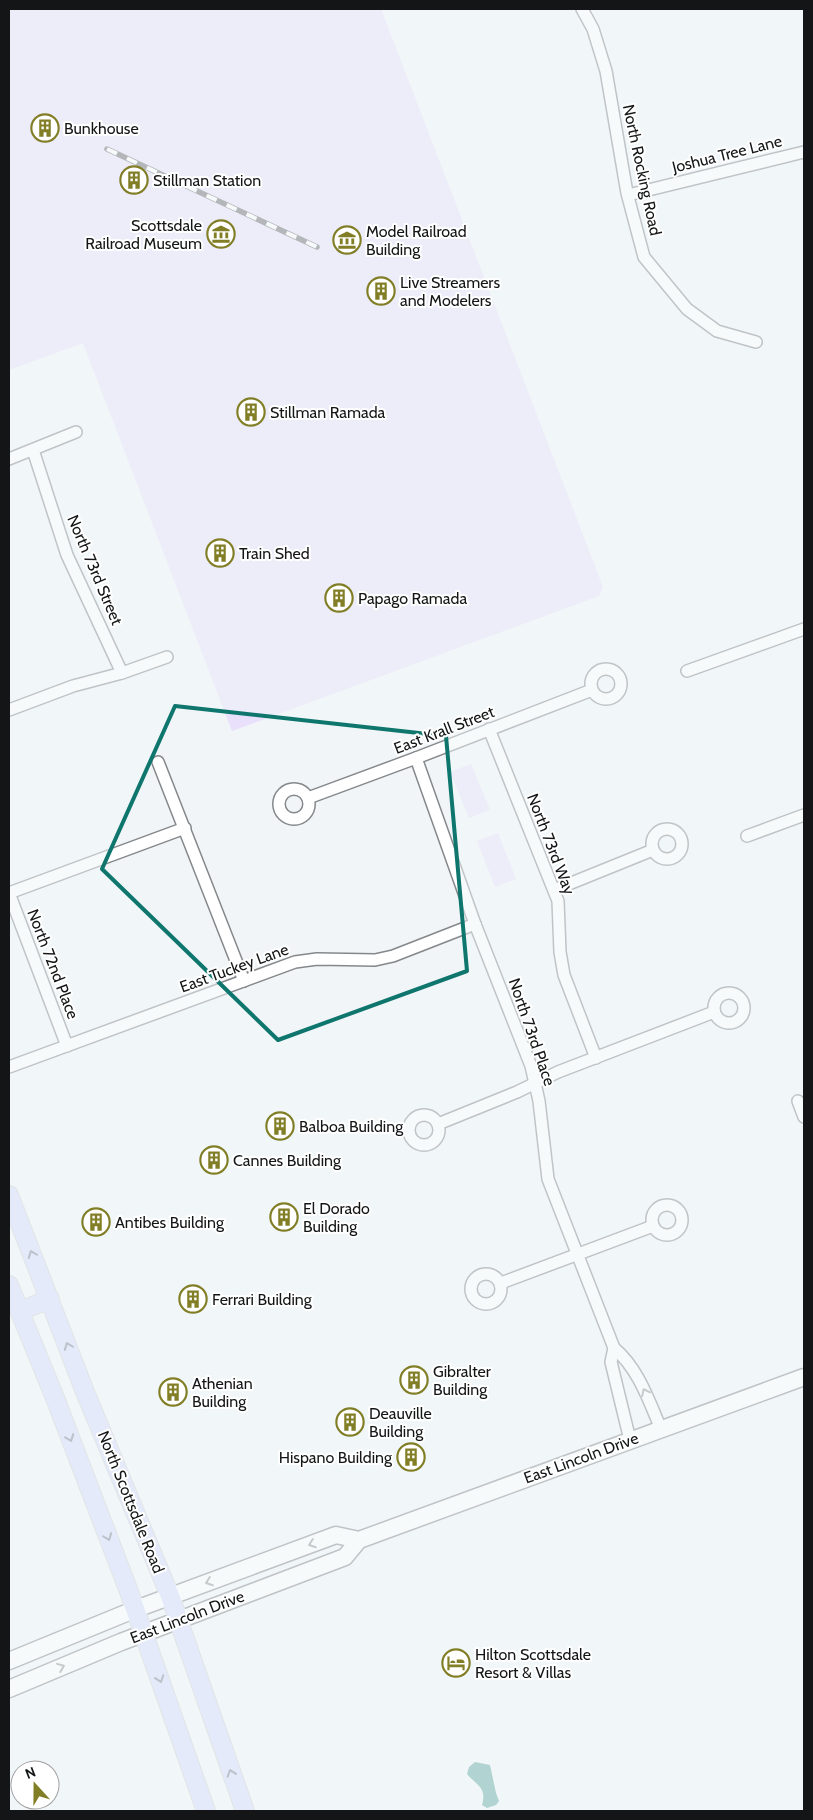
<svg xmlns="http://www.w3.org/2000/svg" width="813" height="1820" font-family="Cabin,sans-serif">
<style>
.green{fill:#e9e0fb}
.water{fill:#65a9a5}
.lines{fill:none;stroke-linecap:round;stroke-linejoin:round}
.minor-casing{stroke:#85888b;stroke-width:14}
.secondary-casing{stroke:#85888b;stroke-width:19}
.primary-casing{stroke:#d0d0d0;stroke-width:20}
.minor{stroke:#fff;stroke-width:11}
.secondary{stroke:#fff;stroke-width:16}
.primary{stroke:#d4dcfa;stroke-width:18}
.rail-casing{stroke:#6a6c6e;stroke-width:5.5}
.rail{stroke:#fff;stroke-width:4;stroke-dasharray:11;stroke-linecap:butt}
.oneway{stroke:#7e8293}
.oneway2{stroke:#959696}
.marked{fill:none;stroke:#0f766e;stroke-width:4;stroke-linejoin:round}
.labels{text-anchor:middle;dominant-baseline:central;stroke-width:4;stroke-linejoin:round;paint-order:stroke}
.poi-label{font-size:16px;fill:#141516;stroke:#fff;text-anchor:start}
.street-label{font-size:16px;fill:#141516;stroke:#fff}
</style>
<rect width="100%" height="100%" fill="#f1f5f8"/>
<g class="green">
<polygon points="9,9 381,9 603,587 599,596 232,731 83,343 9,370"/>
<polygon points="471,764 490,810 469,818 450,772"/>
<polygon points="498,833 516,879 495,887 477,841"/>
</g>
<path class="water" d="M 475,1762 L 490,1765 L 496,1793 L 499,1801 L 496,1805 L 487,1808 L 482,1805 C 487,1787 477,1786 467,1774 L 469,1767 Z"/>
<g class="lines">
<g class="minor-casing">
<g id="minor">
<polyline points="582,9 593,29 606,71 627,193 644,257 687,309 717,331 756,342"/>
<polyline points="628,195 804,152"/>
<polyline points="33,450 67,555 122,673"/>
<polyline points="9,459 76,432"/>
<circle cx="606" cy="684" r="15"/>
<polyline points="687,671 804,629"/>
<polyline points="9,710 73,686 122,673 167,657"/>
<polyline points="489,729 558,901 560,952 564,975 596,1058"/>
<path d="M 416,758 L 475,924 L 531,1066 L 539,1101 L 548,1179 L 614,1348 C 638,1368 649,1401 661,1429"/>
<polyline points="158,762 244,981"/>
<circle cx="294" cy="804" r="15"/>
<polyline points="308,798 416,758 592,690"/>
<circle cx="667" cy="844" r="15"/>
<polyline points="747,836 804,815"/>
<polyline points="554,890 653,850"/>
<polyline points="9,893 185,828"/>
<polyline points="9,893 67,1046"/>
<circle cx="729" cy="1008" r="15"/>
<polyline points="9,1067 295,962 317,959 375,960 393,956 475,924"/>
<polyline points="798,1101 804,1117"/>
<circle cx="424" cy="1130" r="15"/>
<polyline points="438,1124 517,1092 558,1072 714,1012"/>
<circle cx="667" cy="1220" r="15"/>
<circle cx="486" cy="1289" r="15"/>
<polyline points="501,1283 653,1226"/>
<polyline points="614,1348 611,1362 630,1440"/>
</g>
</g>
<g class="secondary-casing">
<g id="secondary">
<polyline points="9,1661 136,1609 336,1535 359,1540 804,1377"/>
<polyline points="9,1689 121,1642 345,1557 359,1540"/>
</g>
</g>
<g class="primary-casing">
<g id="primary">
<polyline points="9,1195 85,1392 170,1596 245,1811"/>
<polyline points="9,1285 55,1398 128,1589 206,1811"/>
<polyline points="20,1311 50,1299"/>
</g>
</g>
<use href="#minor" class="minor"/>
<use href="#secondary" class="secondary"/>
<use href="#primary" class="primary"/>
<g class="rail-casing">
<polyline id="rail" points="107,149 317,247"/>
</g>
<use href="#rail" class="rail"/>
</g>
<defs><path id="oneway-chevron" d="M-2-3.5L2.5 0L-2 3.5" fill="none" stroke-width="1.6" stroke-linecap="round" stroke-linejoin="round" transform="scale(1.25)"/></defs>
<g class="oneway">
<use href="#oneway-chevron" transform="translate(32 1254) rotate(-111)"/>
<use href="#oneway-chevron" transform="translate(68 1346) rotate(-111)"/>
<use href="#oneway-chevron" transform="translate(70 1438) rotate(69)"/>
<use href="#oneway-chevron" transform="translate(108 1537) rotate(69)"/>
<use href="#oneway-chevron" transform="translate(160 1679) rotate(71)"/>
<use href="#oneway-chevron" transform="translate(231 1773) rotate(-109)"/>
</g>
<g class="oneway2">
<use href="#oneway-chevron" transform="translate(645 1392) rotate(-116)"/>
<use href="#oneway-chevron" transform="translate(312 1544) rotate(160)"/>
<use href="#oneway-chevron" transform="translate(209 1582) rotate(160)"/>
<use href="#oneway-chevron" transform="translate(61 1667) rotate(-22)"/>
</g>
<path d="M0 0H813V1820H0ZM 175,706 L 446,736 L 467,971 L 278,1040 L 102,869 Z" fill="#f1f5f8" fill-opacity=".55" fill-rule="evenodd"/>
<path class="marked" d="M 175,706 L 446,736 L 467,971 L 278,1040 L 102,869 Z"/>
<defs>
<g id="building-ring" transform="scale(1.4375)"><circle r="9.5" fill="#fff" stroke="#817e26" stroke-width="1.5"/><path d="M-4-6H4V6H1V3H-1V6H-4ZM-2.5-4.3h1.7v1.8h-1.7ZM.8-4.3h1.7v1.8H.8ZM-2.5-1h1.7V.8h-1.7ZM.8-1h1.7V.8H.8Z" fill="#817e26"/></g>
<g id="museum-ring" transform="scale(1.4375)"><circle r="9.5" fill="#fff" stroke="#817e26" stroke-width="1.5"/><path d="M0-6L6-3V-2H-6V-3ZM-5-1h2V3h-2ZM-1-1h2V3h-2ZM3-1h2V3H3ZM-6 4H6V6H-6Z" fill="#817e26"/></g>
<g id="hotel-ring" transform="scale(1.4375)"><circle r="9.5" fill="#fff" stroke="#817e26" stroke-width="1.5"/><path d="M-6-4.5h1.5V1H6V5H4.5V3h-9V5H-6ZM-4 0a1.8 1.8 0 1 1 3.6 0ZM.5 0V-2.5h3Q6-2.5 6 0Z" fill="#817e26"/></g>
</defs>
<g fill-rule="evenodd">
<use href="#building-ring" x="45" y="128"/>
<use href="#building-ring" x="134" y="180"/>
<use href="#museum-ring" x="221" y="234"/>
<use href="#museum-ring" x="347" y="240"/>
<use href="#building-ring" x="381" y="291"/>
<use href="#building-ring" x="251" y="412"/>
<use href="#building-ring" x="220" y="553"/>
<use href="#building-ring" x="339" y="598"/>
<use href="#building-ring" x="280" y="1126"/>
<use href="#building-ring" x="214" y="1160"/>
<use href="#building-ring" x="284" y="1217"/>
<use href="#building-ring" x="96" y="1222"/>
<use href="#building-ring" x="193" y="1299"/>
<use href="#building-ring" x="414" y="1380"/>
<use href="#building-ring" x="173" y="1392"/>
<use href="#building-ring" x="350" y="1422"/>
<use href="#building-ring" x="411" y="1457"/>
<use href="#hotel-ring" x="456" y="1663"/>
</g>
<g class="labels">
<g class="poi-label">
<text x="64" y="128">Bunkhouse</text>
<text x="153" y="180">Stillman Station</text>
<text x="202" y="225" text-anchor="end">Scottsdale<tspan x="202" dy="18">Railroad Museum</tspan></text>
<text x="366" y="231">Model Railroad<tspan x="366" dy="18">Building</tspan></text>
<text x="400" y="282">Live Streamers<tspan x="400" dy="18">and Modelers</tspan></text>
<text x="270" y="412">Stillman Ramada</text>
<text x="239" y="553">Train Shed</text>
<text x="358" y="598">Papago Ramada</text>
<text x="299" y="1126">Balboa Building</text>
<text x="233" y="1160">Cannes Building</text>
<text x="303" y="1208">El Dorado<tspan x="303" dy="18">Building</tspan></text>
<text x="115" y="1222">Antibes Building</text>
<text x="212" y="1299">Ferrari Building</text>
<text x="433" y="1371">Gibralter<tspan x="433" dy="18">Building</tspan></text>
<text x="192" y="1383">Athenian<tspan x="192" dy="18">Building</tspan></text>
<text x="369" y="1413">Deauville<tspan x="369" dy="18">Building</tspan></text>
<text x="392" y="1457" text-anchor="end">Hispano Building</text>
<text x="475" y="1654">Hilton Scottsdale<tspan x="475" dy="18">Resort &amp; Villas</tspan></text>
</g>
<g class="street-label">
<text transform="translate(727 154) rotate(-14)">Joshua Tree Lane</text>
<text transform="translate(642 170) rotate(78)">North Rocking Road</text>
<text transform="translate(95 570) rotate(67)">North 73rd Street</text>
<text transform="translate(444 730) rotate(-21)">East Krall Street</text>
<text transform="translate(551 844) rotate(69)">North 73rd Way</text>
<text transform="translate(53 964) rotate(69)">North 72nd Place</text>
<text transform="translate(234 968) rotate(-20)">East Tuckey Lane</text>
<text transform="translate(532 1032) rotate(71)">North 73rd Place</text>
<text transform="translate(581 1458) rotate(-20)">East Lincoln Drive</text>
<text transform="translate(131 1502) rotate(68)">North Scottsdale Road</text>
<text transform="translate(187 1617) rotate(-21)">East Lincoln Drive</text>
</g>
</g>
<rect width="813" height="1820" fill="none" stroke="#141516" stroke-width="20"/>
<g transform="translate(35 1785) rotate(339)"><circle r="24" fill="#ffffff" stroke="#a1a1a2"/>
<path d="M0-4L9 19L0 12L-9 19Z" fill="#817e26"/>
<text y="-8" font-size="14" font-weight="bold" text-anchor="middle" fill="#141516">N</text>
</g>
</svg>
